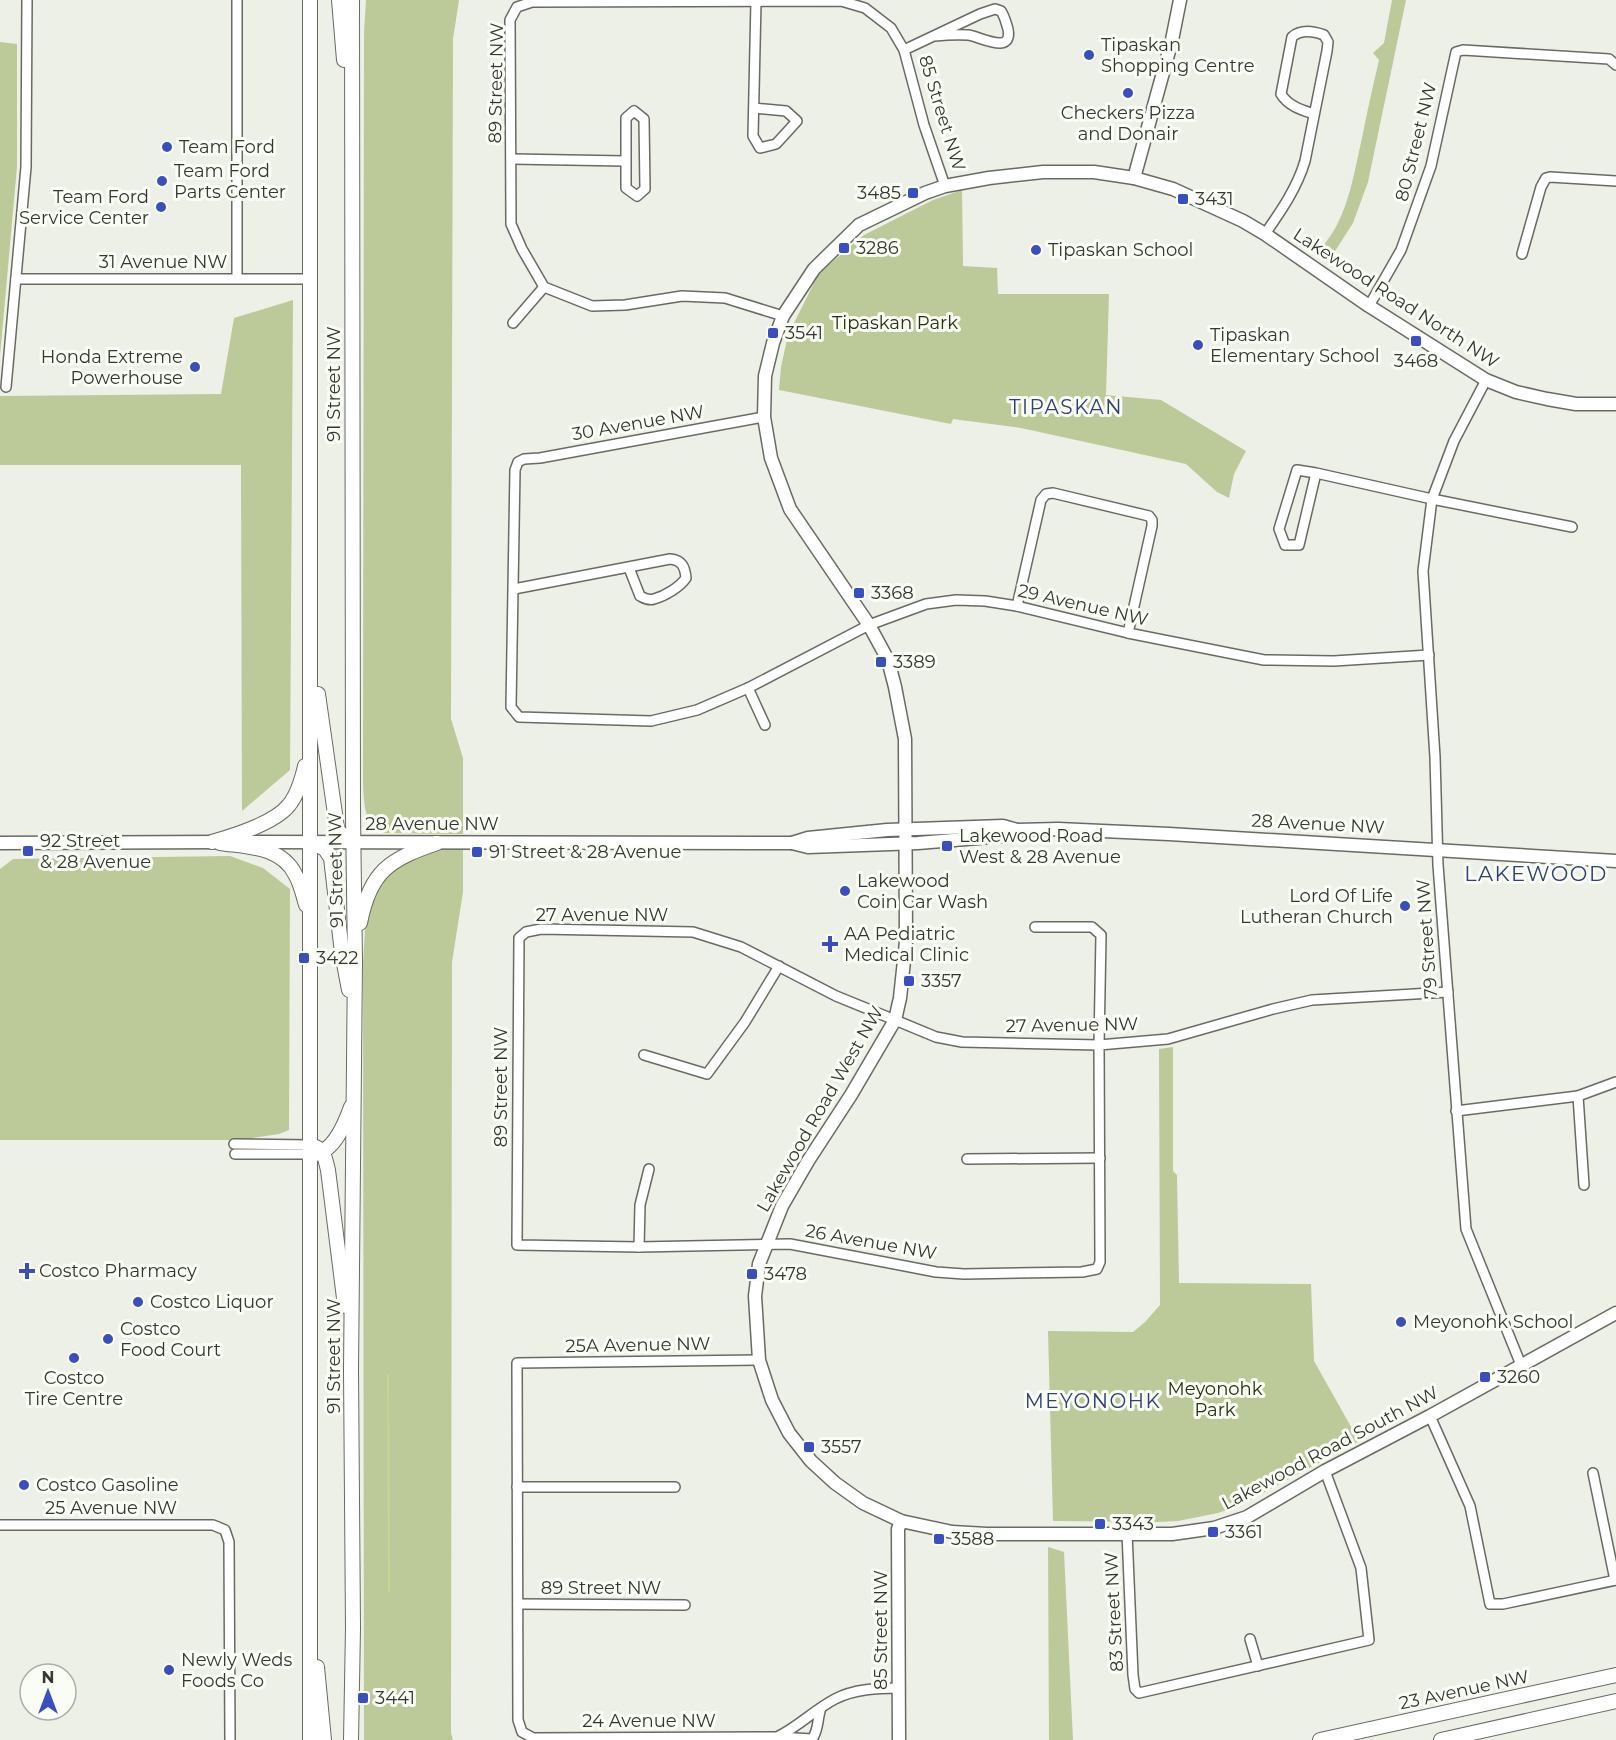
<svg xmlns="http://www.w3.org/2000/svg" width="1616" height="1740" font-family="Montserrat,sans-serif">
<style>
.green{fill:#bcc999}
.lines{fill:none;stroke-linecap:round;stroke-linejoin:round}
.stream{stroke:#c4d78f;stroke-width:2}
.minor-casing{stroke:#696b63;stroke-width:12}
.tertiary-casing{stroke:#696b63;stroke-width:15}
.secondary-casing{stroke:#696b63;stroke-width:16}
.minor{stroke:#fff;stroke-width:9}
.tertiary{stroke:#fff;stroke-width:12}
.secondary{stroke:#fff;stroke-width:14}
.poi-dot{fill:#394fc1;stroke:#fafdf3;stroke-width:2}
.labels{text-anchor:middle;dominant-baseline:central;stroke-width:6;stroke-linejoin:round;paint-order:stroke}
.poi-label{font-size:18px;fill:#363734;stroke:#fafdf3;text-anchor:start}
.street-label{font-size:18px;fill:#363734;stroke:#fafdf3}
.park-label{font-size:18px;fill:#293011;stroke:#fafdf3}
.neighbourhood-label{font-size:20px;letter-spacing:1.5px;fill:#31407a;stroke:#fafdf3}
.quarter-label{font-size:21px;letter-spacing:1.5px;fill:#31407a;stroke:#fafdf3}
</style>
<rect width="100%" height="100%" fill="#edf0e6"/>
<g class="green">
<path d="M 366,0 L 459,0 L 453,39 L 451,719 L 463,758 L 463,834 L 382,833 C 363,823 364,801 363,783 L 364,32 Z"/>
<path d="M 1392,0 L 1406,0 L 1368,182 L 1353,223 L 1328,262 L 1316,253 C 1347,225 1353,177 1362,138 C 1367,112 1373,86 1379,60 L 1373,53 L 1384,43 Z"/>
<polygon points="0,42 17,44 17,167 0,356"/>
<polygon points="962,190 963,266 997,268 998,294 1109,294 1106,395 1161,400 1246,451 1234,474 1229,498 1217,492 1186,464 1021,428 953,419 951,424 779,390 781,367 788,335 819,273 864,235 933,200"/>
<polygon points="293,300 290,770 242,811 241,465 0,465 0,396 221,394 234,318"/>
<polygon points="442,849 463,849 463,892 452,962 451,1733 453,1740 364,1740 363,964 365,928 367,913 372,897 392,867 431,850"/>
<polygon points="230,856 263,868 290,889 289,1130 279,1134 240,1140 0,1140 0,869 13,859"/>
<polygon points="1173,1047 1173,1171 1177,1175 1179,1283 1311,1284 1314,1361 1359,1441 1241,1505 1218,1513 1178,1521 1157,1522 1053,1521 1048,1331 1133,1332 1145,1322 1160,1305 1159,1049"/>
<polygon points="1048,1547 1064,1552 1073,1740 1049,1740"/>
</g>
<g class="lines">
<polyline class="stream" points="388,1375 389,1591"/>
<g class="minor-casing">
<g id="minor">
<polyline points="237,0 237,278"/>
<path d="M 904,50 L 980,14 L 995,9 L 1001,11 C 1005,17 1006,23 1008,29 C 1013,56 979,36 968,35 C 956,34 945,35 934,36"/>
<polyline points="754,108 786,111 797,121 776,144 760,148 753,136 756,1"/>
<polygon points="634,111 644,119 645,189 637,196 626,188 626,118"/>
<polyline points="512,159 625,161"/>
<path d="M 1265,234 C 1281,211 1297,188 1305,161 L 1327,51 L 1328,42 L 1324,35 C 1313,31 1301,29 1292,37 L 1281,94 C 1288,106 1302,110 1314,114"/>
<polyline points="1522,254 1541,187 1546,178 1550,177 1616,181"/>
<polyline points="16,279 311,279"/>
<polyline points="1369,306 1401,250 1431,166 1456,52 1463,50 1609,59 1616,65"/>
<polyline points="783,316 725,298 682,296 625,305 592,306 544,287 522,249 511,224 510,20 517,7 532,2 841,1 865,8 891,28 904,50 924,125 945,186"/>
<polyline points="513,323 544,287"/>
<polyline points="1486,380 1454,441 1432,499 1423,571 1435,757 1438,865 1466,1229 1521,1365"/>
<polyline points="6,387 26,167 27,0"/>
<polyline points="764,417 540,458 524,459 518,462 515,470 511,707 519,717 651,721 697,710 748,688 869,625 926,604 956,600 985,601 1017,606 1128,633 1264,660 1334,661 1429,655"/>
<polyline points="1316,473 1299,545 1285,545 1279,529 1297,470 1316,473 1432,499 1572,527"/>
<path d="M 514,589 L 670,559 C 682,560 685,567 686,578 C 680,587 665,596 654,599 C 648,601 644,598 640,596 L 629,568"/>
<polyline points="1017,606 1041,500 1046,494 1053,493 1149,516 1152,520 1152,526 1128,633"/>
<polyline points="748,688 765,725"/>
<polyline points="1035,927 1092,927 1101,935 1099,1045 1100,1262 1097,1269 1082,1272 964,1274 936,1272 790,1244 639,1247 517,1245 519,938 526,932 541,929 693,932 741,947 836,996 895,1020 936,1037 962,1042 1099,1045 1168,1039 1273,1009 1312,1000 1448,992"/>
<polyline points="644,1055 707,1074 745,1022 779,966"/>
<polyline points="1578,1096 1584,1185"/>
<polyline points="1456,1111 1578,1096 1616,1082"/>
<polyline points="234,1144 310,1145"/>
<polyline points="235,1154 310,1154"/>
<polyline points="967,1159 1100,1158"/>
<polyline points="639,1247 640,1205 649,1169"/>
<path d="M 759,1360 L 517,1363 L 518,1720 L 522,1732 L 533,1738 L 777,1737 C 798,1727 814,1710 835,1699 C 854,1689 878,1688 899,1688"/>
<polyline points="1430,1416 1470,1506 1490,1604 1503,1604 1616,1580"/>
<polyline points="1593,1473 1615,1580"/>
<polyline points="517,1487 675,1487"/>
<polyline points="0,1525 213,1525 225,1530 229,1542 230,1740"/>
<polyline points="1127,1533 1133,1675 1135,1689 1139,1693 1369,1640 1361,1568 1325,1471"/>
<polyline points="518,1604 685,1605"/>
<polyline points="1250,1639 1258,1666"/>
<path d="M 779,1737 L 812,1739 C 819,1730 817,1719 821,1708"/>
</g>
</g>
<g class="tertiary-casing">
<g id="tertiary">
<polyline points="1134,178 1172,40 1180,0"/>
<polyline points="1616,404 1576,404 1547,399 1516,392 1486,380 1369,306 1265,234 1243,221 1173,189 1134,178 1094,172 1043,172 989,178 945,186 925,193 859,225 814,269 783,316 773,343 765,376 764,417 771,458 790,509 869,625 888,660 895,687 905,739 906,942 900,998 895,1020 851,1095 808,1161 782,1206 759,1264 755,1296 759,1360 772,1400 789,1433 811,1461 835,1483 863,1503 901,1521 952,1532 987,1534 1172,1534 1214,1528 1247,1517 1325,1471 1430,1416 1616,1313"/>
<polyline points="244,842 783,843 792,843 808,838 887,830 1003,826 1017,830 1058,829 1169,834 1616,861"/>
<polyline points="0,843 221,842"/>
<polyline points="792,843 808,847 918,843 1002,836 1017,830"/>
<polyline points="899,1740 898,1529 901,1521"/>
</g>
</g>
<g class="secondary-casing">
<g id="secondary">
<polyline points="310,0 310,1740"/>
<polyline points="339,0 344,60"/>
<polyline points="318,694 337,828 340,833 354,842"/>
<path d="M 212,842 C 233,836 275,823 289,805 C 298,794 302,779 305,766"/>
<polyline points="310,842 325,849 331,858 342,953 349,990"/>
<path d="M 220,843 C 247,847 281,846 295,874 C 301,884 303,895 306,905"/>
<path d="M 360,923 C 370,871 390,859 437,843"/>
<path d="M 310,1145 C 325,1149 324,1155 328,1170 L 345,1306"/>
<path d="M 315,1154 C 334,1151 345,1124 351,1107"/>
<polyline points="317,1667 324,1740"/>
<polyline points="351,1740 353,1628 351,1370 355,961 353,816 352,0"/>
<polyline points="1320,1740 1616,1675"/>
<polyline points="1441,1740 1616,1701"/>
</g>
</g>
<use href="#minor" class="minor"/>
<use href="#tertiary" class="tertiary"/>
<use href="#secondary" class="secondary"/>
</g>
<g class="poi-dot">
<circle cx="1089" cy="55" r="6"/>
<circle cx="1128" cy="93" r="6"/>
<circle cx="167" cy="147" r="6"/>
<circle cx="162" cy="181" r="6"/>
<rect x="907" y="187" width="12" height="12" rx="3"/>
<rect x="1177" y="193" width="12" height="12" rx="3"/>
<circle cx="161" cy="207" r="6"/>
<rect x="838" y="242" width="12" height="12" rx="3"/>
<circle cx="1036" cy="250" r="6"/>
<rect x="767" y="327" width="12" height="12" rx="3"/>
<rect x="1410" y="335" width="12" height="12" rx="3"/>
<circle cx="1198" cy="345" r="6"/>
<circle cx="195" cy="367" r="6"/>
<rect x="853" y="587" width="12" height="12" rx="3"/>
<rect x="875" y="656" width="12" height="12" rx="3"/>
<rect x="941" y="840" width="12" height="12" rx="3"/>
<rect x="22" y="845" width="12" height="12" rx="3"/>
<rect x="471" y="846" width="12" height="12" rx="3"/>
<circle cx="845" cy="891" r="6"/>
<circle cx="1405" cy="906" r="6"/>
<path d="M827 935h6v6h6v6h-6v6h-6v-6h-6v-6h6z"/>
<rect x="298" y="952" width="12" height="12" rx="3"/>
<rect x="903" y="975" width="12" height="12" rx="3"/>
<path d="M24 1262h6v6h6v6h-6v6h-6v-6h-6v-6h6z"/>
<rect x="746" y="1268" width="12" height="12" rx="3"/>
<circle cx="138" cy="1302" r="6"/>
<circle cx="1401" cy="1322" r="6"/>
<circle cx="108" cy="1339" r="6"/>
<circle cx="74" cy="1358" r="6"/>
<rect x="1479" y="1371" width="12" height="12" rx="3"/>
<rect x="803" y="1441" width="12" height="12" rx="3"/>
<circle cx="24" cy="1485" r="6"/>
<rect x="1094" y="1518" width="12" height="12" rx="3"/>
<rect x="1207" y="1526" width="12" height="12" rx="3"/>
<rect x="933" y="1533" width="12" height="12" rx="3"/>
<circle cx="169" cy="1670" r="6"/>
<rect x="357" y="1692" width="12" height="12" rx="3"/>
</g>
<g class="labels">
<g class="poi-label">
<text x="1101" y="45">Tipaskan<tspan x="1101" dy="21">Shopping Centre</tspan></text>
<text x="1128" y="113" text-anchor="middle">Checkers Pizza<tspan x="1128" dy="21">and Donair</tspan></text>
<text x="179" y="147">Team Ford</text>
<text x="174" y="171">Team Ford<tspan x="174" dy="21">Parts Center</tspan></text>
<text x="901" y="193" text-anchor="end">3485</text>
<text x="149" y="197" text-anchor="end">Team Ford<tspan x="149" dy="21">Service Center</tspan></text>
<text x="1195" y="199">3431</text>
<text x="856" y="248">3286</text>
<text x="1048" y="250">Tipaskan School</text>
<text x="785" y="333">3541</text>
<text x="1210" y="335">Tipaskan<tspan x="1210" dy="21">Elementary School</tspan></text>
<text x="183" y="357" text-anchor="end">Honda Extreme<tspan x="183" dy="21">Powerhouse</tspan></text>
<text x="1416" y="361" text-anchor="middle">3468</text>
<text x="871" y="593">3368</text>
<text x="893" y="662">3389</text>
<text x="959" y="836">Lakewood Road<tspan x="959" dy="21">West &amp; 28 Avenue</tspan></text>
<text x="40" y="841">92 Street<tspan x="40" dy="21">&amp; 28 Avenue</tspan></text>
<text x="489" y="852">91 Street &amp; 28 Avenue</text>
<text x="857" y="881">Lakewood<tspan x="857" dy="21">Coin Car Wash</tspan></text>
<text x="1393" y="896" text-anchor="end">Lord Of Life<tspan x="1393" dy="21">Lutheran Church</tspan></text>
<text x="844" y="934">AA Pediatric<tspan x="844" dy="21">Medical Clinic</tspan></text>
<text x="316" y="958">3422</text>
<text x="921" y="981">3357</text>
<text x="39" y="1271">Costco Pharmacy</text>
<text x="764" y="1274">3478</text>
<text x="150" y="1302">Costco Liquor</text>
<text x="1413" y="1322">Meyonohk School</text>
<text x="120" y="1329">Costco<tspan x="120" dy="21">Food Court</tspan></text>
<text x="1497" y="1377">3260</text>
<text x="74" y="1378" text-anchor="middle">Costco<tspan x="74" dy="21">Tire Centre</tspan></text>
<text x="821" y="1447">3557</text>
<text x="36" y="1485">Costco Gasoline</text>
<text x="1112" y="1524">3343</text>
<text x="1225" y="1532">3361</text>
<text x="951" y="1539">3588</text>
<text x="181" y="1660">Newly Weds<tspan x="181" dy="21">Foods Co</tspan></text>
<text x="375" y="1698">3441</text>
</g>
<g class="street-label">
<text transform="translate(496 83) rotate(-89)">89 Street NW</text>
<text transform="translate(942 113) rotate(73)">85 Street NW</text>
<text transform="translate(1416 142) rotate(-76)">80 Street NW</text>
<text x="163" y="262">31 Avenue NW</text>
<text transform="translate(1396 298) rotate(33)">Lakewood Road North NW</text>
<text transform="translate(334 384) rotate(-90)">91 Street NW</text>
<text transform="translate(638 423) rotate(-10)">30 Avenue NW</text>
<text transform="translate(1083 605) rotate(13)">29 Avenue NW</text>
<text x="432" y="824">28 Avenue NW</text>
<text transform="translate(1318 824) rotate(3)">28 Avenue NW</text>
<text transform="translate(336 870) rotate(-91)">91 Street NW</text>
<text x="602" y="915">27 Avenue NW</text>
<text transform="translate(1427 939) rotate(-94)">79 Street NW</text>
<text transform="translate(1072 1025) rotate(-1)">27 Avenue NW</text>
<text transform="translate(501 1087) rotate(-90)">89 Street NW</text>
<text transform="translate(820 1109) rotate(-60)">Lakewood Road West NW</text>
<text transform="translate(871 1242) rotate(10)">26 Avenue NW</text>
<text transform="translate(638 1345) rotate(-1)">25A Avenue NW</text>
<text transform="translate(334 1356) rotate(-90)">91 Street NW</text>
<text transform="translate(1330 1448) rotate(-28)">Lakewood Road South NW</text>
<text x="111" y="1508">25 Avenue NW</text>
<text x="601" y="1588">89 Street NW</text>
<text transform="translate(1114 1612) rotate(-93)">83 Street NW</text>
<text transform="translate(881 1630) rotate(-90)">85 Street NW</text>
<text transform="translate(1464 1690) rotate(-12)">23 Avenue NW</text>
<text x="649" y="1721">24 Avenue NW</text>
</g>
<g class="park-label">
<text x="895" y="323">Tipaskan Park</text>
<text x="1215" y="1389">Meyonohk<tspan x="1215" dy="21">Park</tspan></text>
</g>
<g class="neighbourhood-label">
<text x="1066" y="407">TIPASKAN</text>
<text x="1093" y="1401">MEYONOHK</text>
</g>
<g class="quarter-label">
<text x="1536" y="873">LAKEWOOD</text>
</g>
</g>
<g transform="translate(48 1692)"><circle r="28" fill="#fafdf3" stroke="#acaea7" stroke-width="1.5"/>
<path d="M0-4.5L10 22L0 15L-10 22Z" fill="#394fc1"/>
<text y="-9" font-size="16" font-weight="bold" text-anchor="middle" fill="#363734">N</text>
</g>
</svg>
